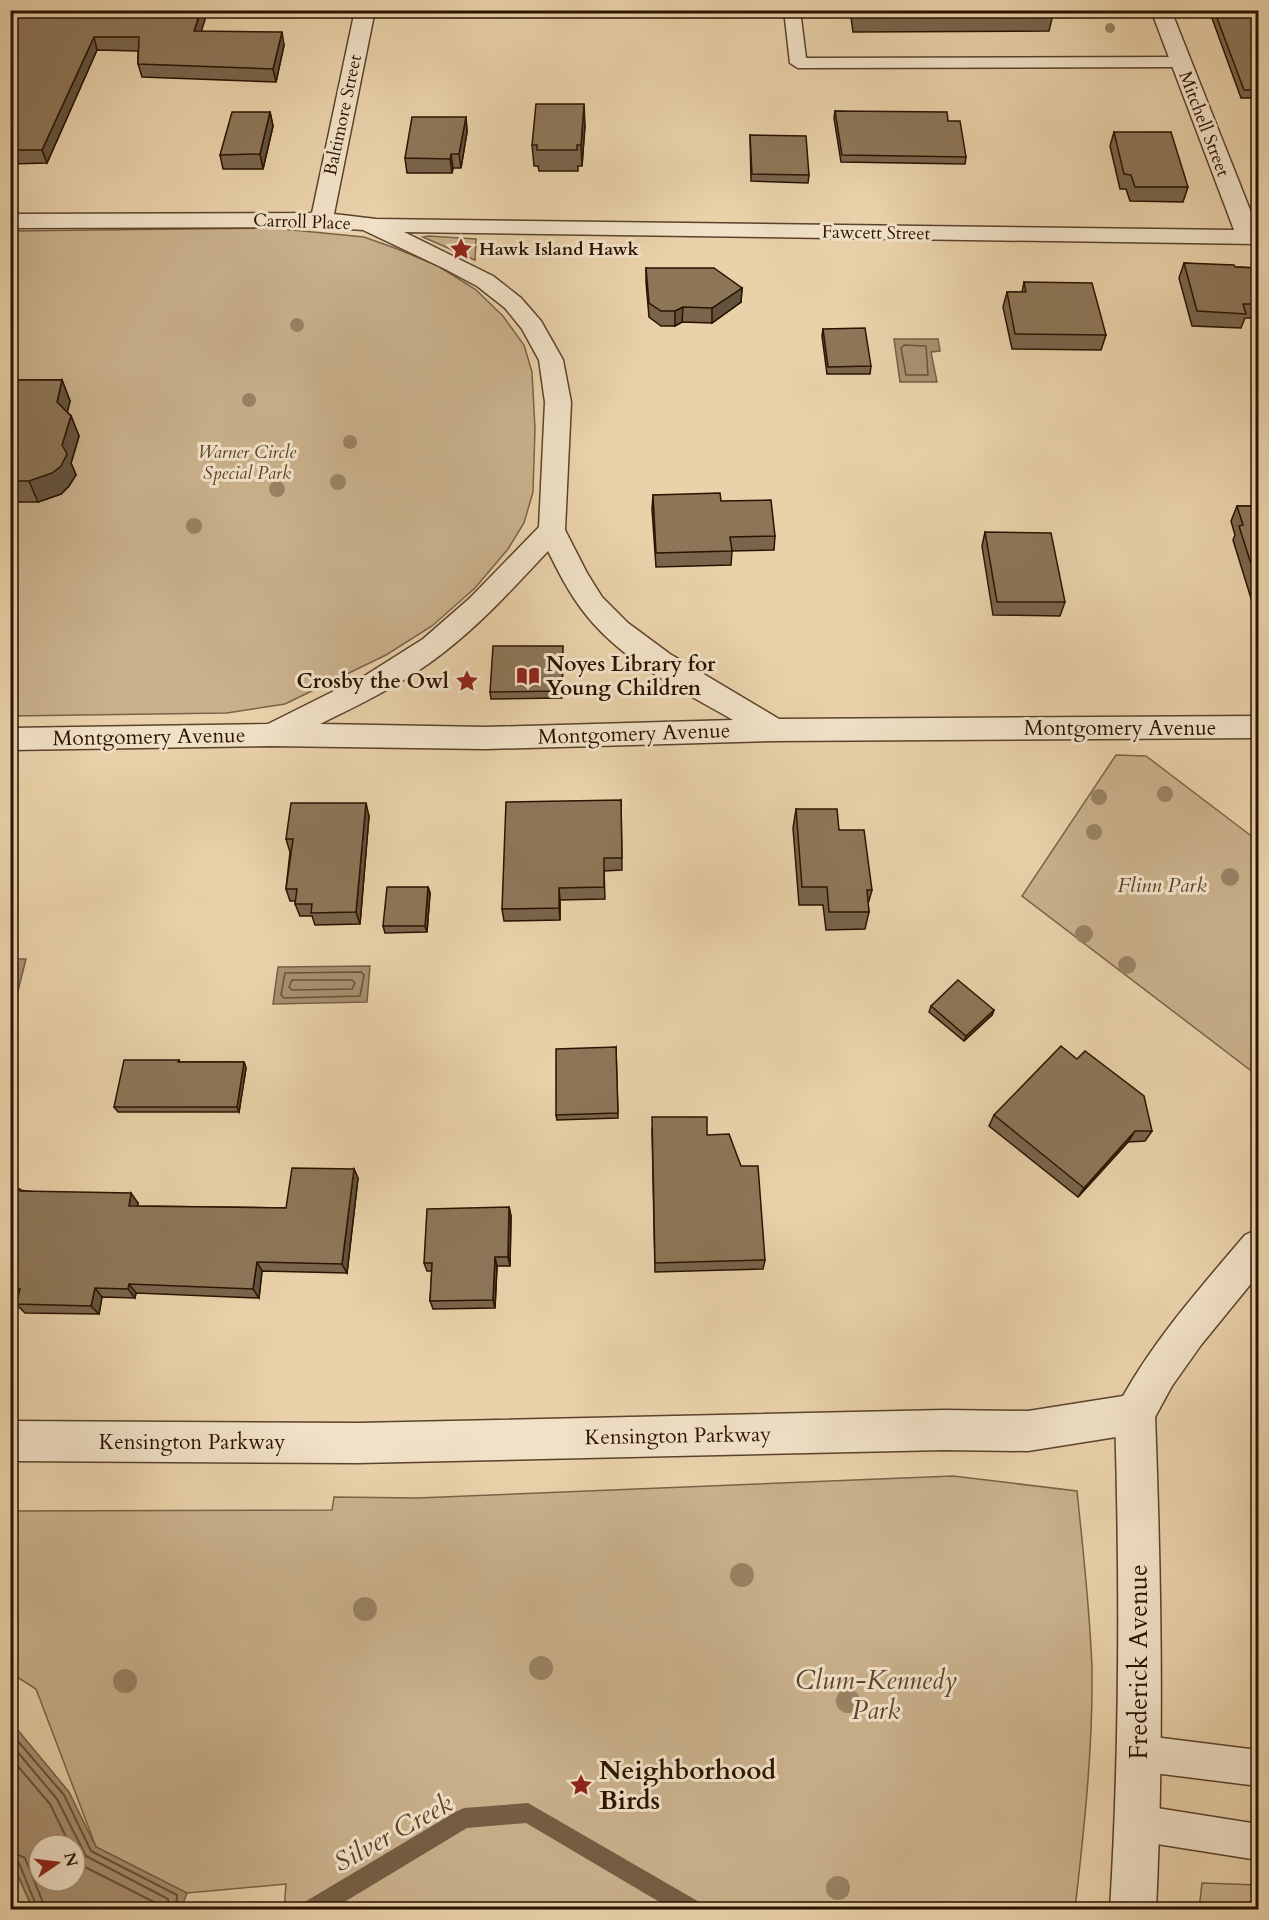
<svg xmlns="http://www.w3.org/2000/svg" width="1269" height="1920" font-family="Cardo,serif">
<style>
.green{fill:#c9b18c;stroke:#7a6246;stroke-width:1.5}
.water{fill:#a89070;stroke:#765e44;stroke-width:1.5;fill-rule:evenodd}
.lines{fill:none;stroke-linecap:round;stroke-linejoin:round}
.shore-far1{stroke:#695238;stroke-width:1.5}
.shore{stroke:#695238;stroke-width:2}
.stream{fill:#765e44;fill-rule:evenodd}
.service-casing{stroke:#5a422b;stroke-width:3}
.minor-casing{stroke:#5a422b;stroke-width:3}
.tertiary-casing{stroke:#5a422b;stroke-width:3}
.service{fill:#f1e1c7;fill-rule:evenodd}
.minor{fill:#f1e1c7;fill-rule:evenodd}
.tertiary{fill:#f1e1c7;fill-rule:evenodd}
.tree{fill:#9a8264}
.wall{fill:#79654c;stroke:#2a1301;stroke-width:1.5}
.shaded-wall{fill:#63533e;stroke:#2a1301;stroke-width:1.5}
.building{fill:#8d7658;stroke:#2a1301;stroke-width:1.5}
.labels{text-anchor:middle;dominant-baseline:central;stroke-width:6;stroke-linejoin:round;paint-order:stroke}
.far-street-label{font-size:18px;fill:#2a1301;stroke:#f1e1c7}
.far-poi-label{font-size:18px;font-weight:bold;fill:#2a1301;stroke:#f1e1c7;text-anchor:start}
.far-park-label{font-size:18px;font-style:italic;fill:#5a422b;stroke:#f1e1c7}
.poi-label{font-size:21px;font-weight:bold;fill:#2a1301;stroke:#f1e1c7;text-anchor:start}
.street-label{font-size:21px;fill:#2a1301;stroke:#f1e1c7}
.park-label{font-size:21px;font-style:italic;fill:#5a422b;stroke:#f1e1c7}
.near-street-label{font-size:26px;fill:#2a1301;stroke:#f1e1c7}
.near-park-label{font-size:26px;font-style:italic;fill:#5a422b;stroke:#f1e1c7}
.near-poi-label{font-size:26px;font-weight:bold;fill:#2a1301;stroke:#f1e1c7;text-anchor:start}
.near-water-label{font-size:27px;font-style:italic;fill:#5c452d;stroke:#f1e1c7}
</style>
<rect width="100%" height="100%" fill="#e9d1a9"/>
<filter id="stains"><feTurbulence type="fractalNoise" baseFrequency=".00333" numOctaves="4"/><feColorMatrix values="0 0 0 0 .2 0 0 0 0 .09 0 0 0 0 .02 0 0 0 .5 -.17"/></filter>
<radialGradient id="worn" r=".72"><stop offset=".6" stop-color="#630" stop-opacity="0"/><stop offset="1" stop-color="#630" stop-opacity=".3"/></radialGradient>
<g class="green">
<polygon points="272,228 364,237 395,248 438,266 475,289 503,316 524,345 532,372 535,429 533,492 524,523 508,549 475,588 432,626 386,655 285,704 227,713 11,716 10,231"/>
<polygon points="428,236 476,239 475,260 423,237"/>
<polygon points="1116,755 1146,756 1258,841 1258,1076 1022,896"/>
<path d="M 953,1476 L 1077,1491 C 1083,1550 1090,1609 1092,1669 C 1093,1749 1084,1830 1075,1909 L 284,1910 L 286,1884 L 187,1893 L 96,1847 L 36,1689 L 11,1673 L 10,1511 L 332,1510 L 334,1497 L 417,1498 Z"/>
<polygon points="10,1859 32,1907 37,1909 11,1909"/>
<polygon points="1202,1883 1258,1885 1258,1909 1199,1909"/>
</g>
<g class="water">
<polygon points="894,339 938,339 940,351 931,352 937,382 900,382"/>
<polygon points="10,959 26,959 15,1003 11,1003"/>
<polygon points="370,966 367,1002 273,1004 278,967"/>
<path d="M 10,1726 L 16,1728 L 69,1792 L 96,1847 L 187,1893 L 181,1909 L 37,1910 L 32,1907 L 11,1859 ZM 39,1845 L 75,1845 L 75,1881 L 39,1881 Z"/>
</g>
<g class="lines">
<g class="shore-far1">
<polygon points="904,345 926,346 928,375 906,375 901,348"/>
<polygon points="361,972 364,975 360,996 284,998 281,995 285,973"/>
<polygon points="292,980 352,980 355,983 352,989 292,990 289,987"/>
</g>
<g class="shore">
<polyline points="10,1732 64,1795 91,1851 177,1895 176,1910"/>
<polyline points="10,1743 57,1799 86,1856 168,1899 168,1910"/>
<polyline points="10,1757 50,1804 70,1845"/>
<polyline points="10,1851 25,1858 46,1910"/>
<polyline points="75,1856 85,1867 158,1904 159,1910"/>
<polyline points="10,1859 19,1863 38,1910"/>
</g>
<polygon class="stream" points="528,1803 701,1903 704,1910 673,1910 526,1823 467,1828 331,1910 300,1910 303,1903 457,1811 464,1808"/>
<g class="service-casing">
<g id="service">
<polygon points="784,10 800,10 806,58 1181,57 1189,62 1181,67 798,68 790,63"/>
<polygon points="1138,1735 1258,1750 1258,1786 1138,1771 1125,1766 1120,1753 1125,1740"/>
<polygon points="1138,1805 1258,1824 1258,1860 1138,1841 1125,1836 1120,1823 1125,1810"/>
</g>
</g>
<g class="minor-casing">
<g id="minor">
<path d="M 355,10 L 375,10 L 334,214 L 376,219 L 1234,230 L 1151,10 L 1171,10 L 1258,230 L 1258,244 L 404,232 L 493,276 L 521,298 L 541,321 L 563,360 L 571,402 L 565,530 L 587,573 L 602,597 L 628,623 L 670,654 L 779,719 L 1258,716 L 1258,738 L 774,741 L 486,749 L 271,746 L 10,750 L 10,728 L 268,724 L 366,675 L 423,639 L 470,598 L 539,527 L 545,402 L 539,360 L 522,329 L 505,308 L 477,286 L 443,268 L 363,230 L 322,227 L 10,228 L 10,214 L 312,213 ZM 548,551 C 558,571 569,593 583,611 C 620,660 681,690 733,720 L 486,727 L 320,724 C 363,703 406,682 443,653 C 482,623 515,586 548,551 Z"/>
<path d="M 1135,1394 L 1149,1400 L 1155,1414 C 1161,1579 1164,1744 1156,1910 L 1110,1910 C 1120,1744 1120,1579 1115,1414 L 1121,1400 Z"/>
</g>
</g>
<g class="tertiary-casing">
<path id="tertiary" d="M 1258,1229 L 1258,1275 L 1201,1345 L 1172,1386 L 1149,1428 L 1135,1434 L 1028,1451 L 944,1450 L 358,1463 L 10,1461 L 10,1421 L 358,1423 L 944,1410 L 1028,1411 L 1123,1396 C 1157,1336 1201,1287 1245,1235 Z"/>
</g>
<use href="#service" class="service"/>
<use href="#minor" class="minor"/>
<use href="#tertiary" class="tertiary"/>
</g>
<g class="tree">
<circle cx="1110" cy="28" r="5"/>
<circle cx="297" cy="325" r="7"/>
<circle cx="249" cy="400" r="7"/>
<circle cx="350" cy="442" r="7"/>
<circle cx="338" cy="482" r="8"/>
<circle cx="277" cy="489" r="8"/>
<circle cx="194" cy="526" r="8"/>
<circle cx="1165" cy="794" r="8"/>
<circle cx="1099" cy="797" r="8"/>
<circle cx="1094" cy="832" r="8"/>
<circle cx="1230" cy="877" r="9"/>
<circle cx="1084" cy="934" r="9"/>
<circle cx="1127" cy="965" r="9"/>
<circle cx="742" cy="1575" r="12"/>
<circle cx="365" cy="1609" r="12"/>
<circle cx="541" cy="1668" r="12"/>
<circle cx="125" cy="1681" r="12"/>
<circle cx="848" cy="1701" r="12"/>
<circle cx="838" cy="1888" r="12"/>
</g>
<g class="wall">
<polygon points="10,10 201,31 284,45 276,82 142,77 138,64 138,51 97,50 47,163 10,164"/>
<polygon points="850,10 1054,10 1049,31 853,32"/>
<polygon points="1209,10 1258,10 1258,101 1257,98 1241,98"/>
<polygon points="835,111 948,121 966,157 965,164 841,162 834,118"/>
<polygon points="270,112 273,126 263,169 223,169 220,155"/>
<polygon points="466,117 467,132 461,168 453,168 452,173 407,173 405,158"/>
<polygon points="585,125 582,166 578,166 578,171 539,171 538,166 534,166 532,145"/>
<polygon points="1114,132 1188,187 1183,202 1130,201 1126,189 1120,189 1110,146"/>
<polygon points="750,135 809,175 808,183 751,181"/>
<polygon points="1184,263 1235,267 1258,268 1258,318 1245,318 1241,328 1192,326 1179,278"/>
<polygon points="646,268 742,288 741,302 712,323 682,322 675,326 661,326 649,317 646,282"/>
<polygon points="1024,282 1106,335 1101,350 1012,349 1003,307 1007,292 1022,292"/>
<polygon points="823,329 871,366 870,374 827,374 822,336"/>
<polygon points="10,380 62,380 70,401 67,412 71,416 79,436 71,463 76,475 69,486 61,494 38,502 10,502"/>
<polygon points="653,495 721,501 775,536 774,550 732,551 731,565 656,567 652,509"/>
<polygon points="1237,506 1258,506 1258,621 1233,540 1235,535 1231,521"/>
<polygon points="985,532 1065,602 1060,616 993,615 982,546"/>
<polygon points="563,653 562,698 491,699 490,692"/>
<polygon points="621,800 622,870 604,871 605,899 560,900 560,920 504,921 502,909"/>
<polygon points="796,809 839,830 872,890 868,904 869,912 865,929 826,930 823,905 799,905 793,828"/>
<polygon points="369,816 360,924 315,925 312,916 300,916 295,904 296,901 290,901 286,889 290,852 286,839"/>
<polygon points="428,887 430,893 427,932 385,933 383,926"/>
<polygon points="931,1006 994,1010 992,1015 964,1041 929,1012"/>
<polygon points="616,1047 618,1118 557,1120 556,1115"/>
<polygon points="179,1060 180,1062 244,1062 246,1068 239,1112 118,1112 114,1107"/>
<polygon points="994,1115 1152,1131 1145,1141 1128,1142 1078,1197 989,1126"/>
<polygon points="652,1128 707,1135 765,1260 763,1269 655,1272"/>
<polygon points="354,1169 358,1178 347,1273 262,1271 259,1298 136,1293 135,1298 102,1297 99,1314 25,1313 16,1304 18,1297 10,1298 10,1189 138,1203 138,1206 286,1208"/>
<polygon points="509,1207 511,1216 510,1266 497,1266 495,1308 433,1309 430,1301 432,1271 427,1271 424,1263"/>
</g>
<g class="shaded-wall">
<polygon points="201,10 208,10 197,45 194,31"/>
<polygon points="282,32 284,45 276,82 273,69"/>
<polygon points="94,37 97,50 47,163 42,150"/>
<polygon points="584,104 585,125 582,166 581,145"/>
<polygon points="270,112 273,126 263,169 260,154"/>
<polygon points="466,117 467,132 461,168 459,154"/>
<polygon points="451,154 453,168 452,173 450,159"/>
<polygon points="742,288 741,302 712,323 712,308"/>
<polygon points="683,307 682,322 675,326 675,311"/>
<polygon points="62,380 70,401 65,422 57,402"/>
<polygon points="71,416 79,436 71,463 76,475 69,486 61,494 38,502 29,481 62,445"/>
<polygon points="366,803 369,816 360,924 356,912"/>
<polygon points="428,887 430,893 427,932 425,926"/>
<polygon points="559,888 560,900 560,920 559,908"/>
<polygon points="994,1010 992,1015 964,1041 966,1036"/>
<polygon points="244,1062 246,1068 239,1112 237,1107"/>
<polygon points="1135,1131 1128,1142 1078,1197 1084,1188"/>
<polygon points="354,1169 358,1178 347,1273 342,1264"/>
<polygon points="131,1193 138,1203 136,1215 129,1206"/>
<polygon points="509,1207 511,1216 510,1266 508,1257"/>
<polygon points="495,1257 497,1266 495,1308 493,1300"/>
<polygon points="257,1262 262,1271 259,1298 253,1289"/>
<polygon points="129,1284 136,1293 135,1298 128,1289"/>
<polygon points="95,1288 102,1297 99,1314 91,1306"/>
</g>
<g class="building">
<polygon points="10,10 201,10 194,31 282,32 273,69 138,64 139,37 94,37 42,150 10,150"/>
<polygon points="855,10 1054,10 1054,11 856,12"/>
<polygon points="1214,10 1258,10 1258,90 1244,90"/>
<polygon points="536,104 584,104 581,145 577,145 577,150 537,150 537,145 532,145"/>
<polygon points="835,111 947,112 948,121 960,121 966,157 842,155"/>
<polygon points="232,112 270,112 260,154 220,155"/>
<polygon points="412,117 466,117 459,154 451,154 450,159 405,158"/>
<polygon points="1114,132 1171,132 1188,187 1135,187 1131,175 1124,174"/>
<polygon points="750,135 806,136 809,175 752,174"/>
<polygon points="1184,263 1234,265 1235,267 1258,268 1258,304 1243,304 1246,314 1197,311"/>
<polygon points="646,268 714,268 742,288 712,308 683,307 675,311 661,311 649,303"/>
<polygon points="1024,282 1092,283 1106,335 1015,334 1007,292 1026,292"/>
<polygon points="865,328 871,366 828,367 823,329"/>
<polygon points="10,380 62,380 57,402 71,416 62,445 67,454 61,466 52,473 29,481 10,481"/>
<polygon points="720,493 721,501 771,500 775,536 730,537 732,551 656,553 653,495"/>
<polygon points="1237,506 1258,506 1258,586 1239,526 1243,525"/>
<polygon points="985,532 1051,533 1065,602 997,602"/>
<polygon points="493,646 563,646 562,691 490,692"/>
<polygon points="621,800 622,858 604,858 604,887 559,888 559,908 502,909 506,802"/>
<polygon points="291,803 366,803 356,912 311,913 312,904 295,904 297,889 286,889 293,839 286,839"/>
<polygon points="796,809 837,809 839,830 864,830 872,890 867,890 869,912 829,912 827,887 802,887"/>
<polygon points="387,887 428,887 425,926 383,926"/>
<polygon points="958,980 994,1010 966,1036 931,1006"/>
<polygon points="1061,1046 1077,1059 1085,1051 1144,1096 1152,1131 1135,1131 1084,1188 994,1115"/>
<polygon points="616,1047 618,1113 556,1115 556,1049"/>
<polygon points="124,1060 179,1060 178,1062 244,1062 237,1107 114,1107"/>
<polygon points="652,1117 707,1117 707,1135 729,1134 741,1166 758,1166 765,1260 655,1263"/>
<polygon points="292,1168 354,1169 342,1264 257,1262 253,1289 129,1284 128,1289 95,1288 91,1306 16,1304 20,1289 10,1289 10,1189 20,1189 20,1191 131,1193 129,1206 286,1208"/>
<polygon points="509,1207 508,1257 495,1257 493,1300 430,1301 432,1263 424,1263 427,1209"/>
</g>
<defs>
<g id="sight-bare" transform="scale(1.8)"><path d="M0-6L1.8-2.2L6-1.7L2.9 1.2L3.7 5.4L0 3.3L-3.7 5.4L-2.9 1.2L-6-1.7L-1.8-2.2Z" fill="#8f2418" stroke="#f1e1c7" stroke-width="2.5" paint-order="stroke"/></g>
<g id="library-bare" transform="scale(1.8)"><path d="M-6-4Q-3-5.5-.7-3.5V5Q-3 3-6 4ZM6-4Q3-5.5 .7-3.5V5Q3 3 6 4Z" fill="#8f2418" stroke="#f1e1c7" stroke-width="2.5" paint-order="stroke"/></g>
</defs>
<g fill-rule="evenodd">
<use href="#sight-bare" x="461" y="249"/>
<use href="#library-bare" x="528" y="676"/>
<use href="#sight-bare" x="467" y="681"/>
<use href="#sight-bare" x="581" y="1785"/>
</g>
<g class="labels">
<g class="far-street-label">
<text transform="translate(343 115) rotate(-78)">Baltimore Street</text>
<text transform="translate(1204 124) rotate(69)">Mitchell Street</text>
<text transform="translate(302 222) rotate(2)">Carroll Place</text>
<text transform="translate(876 233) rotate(1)">Fawcett Street</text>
</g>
<g class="far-poi-label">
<text x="479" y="249">Hawk Island Hawk</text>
</g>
<g class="far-park-label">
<text x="247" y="452">Warner Circle<tspan x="247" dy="21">Special Park</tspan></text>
</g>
<g class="poi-label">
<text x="546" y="664">Noyes Library for<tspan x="546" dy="24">Young Children</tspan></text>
<text x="449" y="681" text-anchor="end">Crosby the Owl</text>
</g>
<g class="street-label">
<text x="1120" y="728">Montgomery Avenue</text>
<text transform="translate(634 734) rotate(-2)">Montgomery Avenue</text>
<text transform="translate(149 737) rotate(-1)">Montgomery Avenue</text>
<text transform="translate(678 1436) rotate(-1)">Kensington Parkway</text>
<text x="192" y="1442">Kensington Parkway</text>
</g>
<g class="park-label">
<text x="1162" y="885">Flinn Park</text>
</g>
<g class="near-street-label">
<text transform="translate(1138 1662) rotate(-90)">Frederick Avenue</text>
</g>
<g class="near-park-label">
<text x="876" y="1680">Clum-Kennedy<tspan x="876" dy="30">Park</tspan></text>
</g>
<g class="near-poi-label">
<text x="599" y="1770">Neighborhood<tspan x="599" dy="30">Birds</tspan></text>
</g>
<g class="near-water-label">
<text transform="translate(393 1833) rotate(-29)">Silver Creek</text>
</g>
</g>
<rect width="1269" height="1920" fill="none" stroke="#e9d1a9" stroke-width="36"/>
<rect x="12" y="12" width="1245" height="1896" fill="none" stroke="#2a1301" stroke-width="3"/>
<rect x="18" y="18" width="1233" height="1884" fill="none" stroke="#2a1301" stroke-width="1.5"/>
<g transform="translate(57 1863) rotate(76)"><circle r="28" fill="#f1e1c7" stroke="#a18f78" stroke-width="1.5"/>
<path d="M0-4.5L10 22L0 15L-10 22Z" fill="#8f2418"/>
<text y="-9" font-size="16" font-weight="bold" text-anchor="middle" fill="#2a1301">N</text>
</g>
<rect width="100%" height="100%" filter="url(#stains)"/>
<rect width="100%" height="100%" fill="url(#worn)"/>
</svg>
